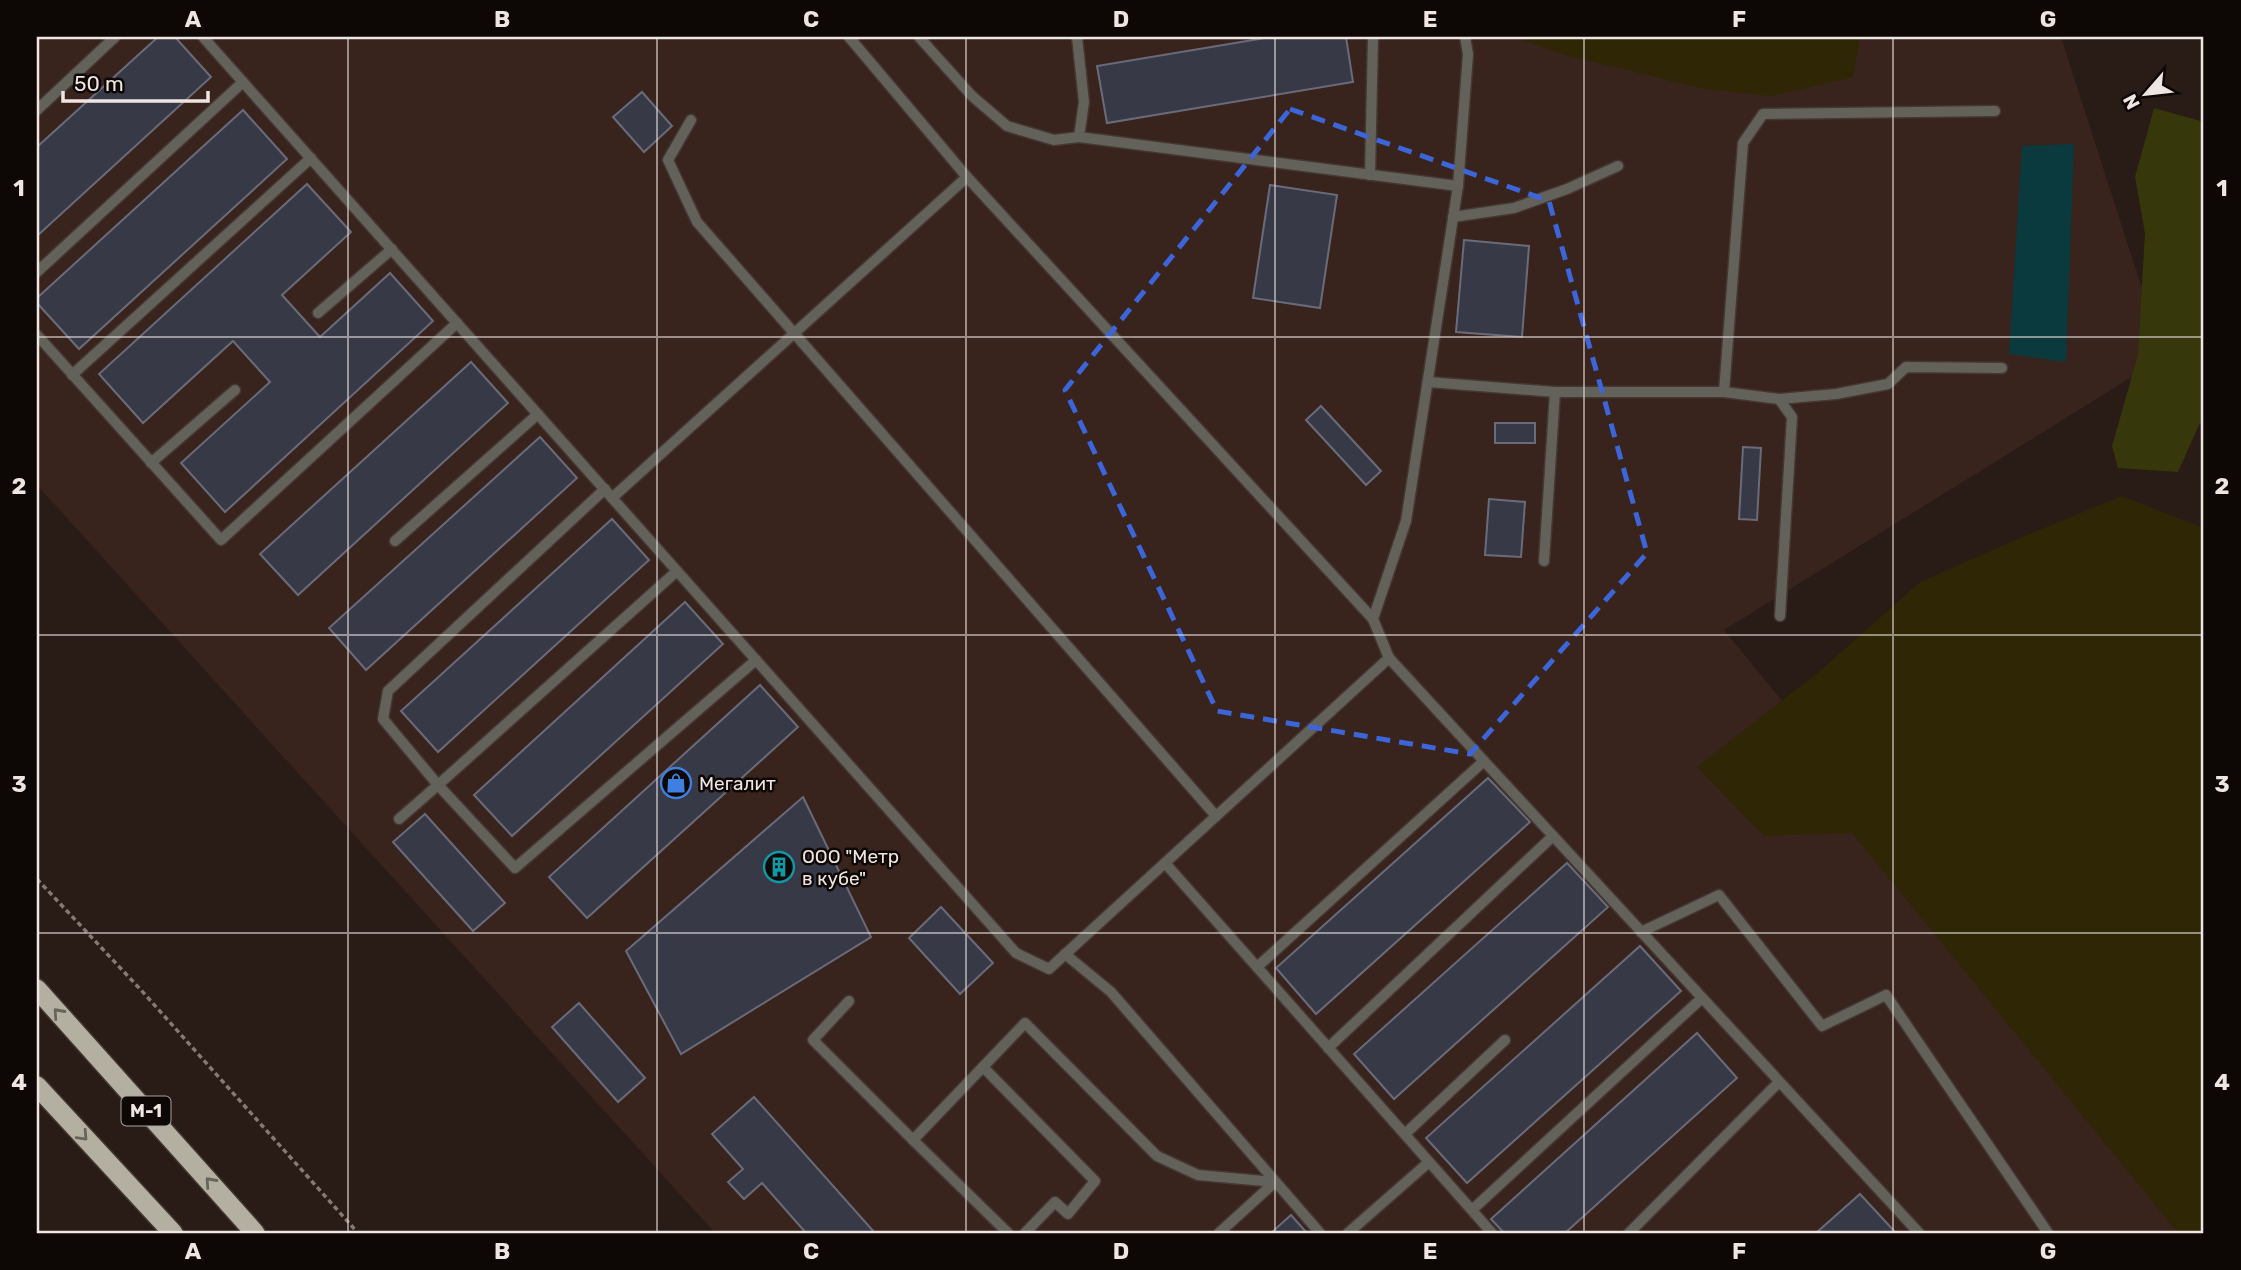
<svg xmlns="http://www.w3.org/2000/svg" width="2241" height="1270" font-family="Rubik,sans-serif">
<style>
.built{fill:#38241d}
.green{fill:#36370a}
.sand{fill:#2e2604}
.water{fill:#0a3a3d}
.building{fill:#383947;stroke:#6a6b7a;stroke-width:2}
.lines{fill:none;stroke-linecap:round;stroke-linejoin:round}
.service-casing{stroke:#453732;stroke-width:13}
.trunk-casing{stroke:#453732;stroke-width:22}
.path{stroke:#857974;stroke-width:3.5;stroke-dasharray:5 3.5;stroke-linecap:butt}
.service{stroke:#62615a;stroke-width:10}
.trunk{stroke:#b4b0a1;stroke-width:19}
.oneway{stroke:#69645b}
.marked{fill:none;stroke:#3c65d9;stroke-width:5;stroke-dasharray:14 9;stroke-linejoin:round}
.grid{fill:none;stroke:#efe5e1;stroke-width:2;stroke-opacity:0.55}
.labels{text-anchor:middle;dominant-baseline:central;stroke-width:5;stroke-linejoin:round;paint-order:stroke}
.shield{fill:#0d0706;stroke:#aba29f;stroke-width:2}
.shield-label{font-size:18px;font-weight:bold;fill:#efe5e1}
.poi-label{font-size:19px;fill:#efe5e1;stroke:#0d0706;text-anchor:start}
.neatline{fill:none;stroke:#efe5e1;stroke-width:2.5}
.grid-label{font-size:23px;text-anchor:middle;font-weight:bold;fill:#efe5e1}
</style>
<rect width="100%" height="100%" fill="#291b16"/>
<polygon class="built" points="37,37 2061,37 2164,357 1724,630 2185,1191 2204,1233 715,1233 37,485"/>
<polygon class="green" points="2154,108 2204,122 2204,419 2199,425 2178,472 2118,468 2112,446 2138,355 2145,233 2135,177"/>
<g class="sand">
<polygon points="1515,37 1860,37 1853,77 1771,96 1704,89 1562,54"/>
<polygon points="2122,496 2204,528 2204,1233 2178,1233 1852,833 1764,836 1697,767 1821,670 1920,582 2024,536"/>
</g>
<polygon class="water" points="2074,144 2066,362 2009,354 2022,146"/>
<g class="building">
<polygon points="158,37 175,37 211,77 37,236 37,147"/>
<polygon points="1271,37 1346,37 1353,82 1107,123 1097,66"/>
<polygon points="642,92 672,126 644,152 613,117"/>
<polygon points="243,110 287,159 79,349 37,303 37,298"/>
<polygon points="307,184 351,232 282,295 320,337 390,273 433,321 225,512 181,463 270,382 233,341 143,423 99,374"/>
<polygon points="1270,185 1337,195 1320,308 1253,298"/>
<polygon points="1464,240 1529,246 1522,337 1456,332"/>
<polygon points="471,362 508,403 298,595 260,554"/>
<polygon points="1321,406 1381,471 1366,485 1306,420"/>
<rect x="1495" y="423" width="40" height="20"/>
<polygon points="540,437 577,478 366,670 329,628"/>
<polygon points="1743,447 1761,448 1757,520 1739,519"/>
<polygon points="1489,499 1525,502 1521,557 1485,555"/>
<polygon points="612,519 649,560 438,752 401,711"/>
<polygon points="685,602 723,644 512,836 474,795"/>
<polygon points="760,685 798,727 587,918 549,877"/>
<polygon points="1488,778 1530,822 1316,1014 1276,968"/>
<polygon points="803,797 871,937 681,1054 626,951"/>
<polygon points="425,814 505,903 473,931 393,842"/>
<polygon points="1567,863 1608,907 1394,1099 1354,1054"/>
<polygon points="941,907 993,963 960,994 909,938"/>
<polygon points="1640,946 1681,991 1467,1183 1426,1138"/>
<polygon points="579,1003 645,1078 618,1102 552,1027"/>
<polygon points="1697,1033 1737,1078 1565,1233 1504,1233 1491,1219"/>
<polygon points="754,1097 875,1233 806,1233 762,1183 744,1199 728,1182 743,1169 712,1134"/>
<polygon points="1860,1194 1896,1233 1816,1233"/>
<polygon points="1291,1215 1307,1233 1271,1233"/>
</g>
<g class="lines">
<g class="service-casing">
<g id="service">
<polyline points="203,37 1016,953 1049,969 1389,658 1373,619 1406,521 1458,186"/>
<polyline points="919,37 972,96 1007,126 1054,140 1079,137 1084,102 1077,37"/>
<polyline points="37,110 115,37"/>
<polyline points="691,120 668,160 697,222 1216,816"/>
<polyline points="1079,137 1458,186 1468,54 1465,37"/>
<polyline points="1370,175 1373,37"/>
<polyline points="967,177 1373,619"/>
<polyline points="1453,217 1514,208 1567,189 1618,166"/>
<polyline points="37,272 243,82"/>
<polyline points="318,313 392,249"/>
<polyline points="37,335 221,540 457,323"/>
<polyline points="72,375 311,158"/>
<polyline points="1428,382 1555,392 1724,392 1743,143 1763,114 1995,111"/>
<polyline points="1724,392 1779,399 1792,417 1780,616"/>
<polyline points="1779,399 1836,394 1888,384 1906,367 2002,368"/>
<polyline points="151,463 235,390"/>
<polyline points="612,498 967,177 849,37"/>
<polyline points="395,541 538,414"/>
<polyline points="1544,561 1555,392"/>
<polyline points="677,571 438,785 515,868 756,660"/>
<polyline points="1389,658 1919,1233"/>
<polyline points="399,819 438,785 383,719 388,691 605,489"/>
<polyline points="1165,863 1492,1233"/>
<polyline points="1641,932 1719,895 1822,1026 1886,995 2048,1233"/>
<polyline points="1065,954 1111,992 1320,1233"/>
<polyline points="1257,967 1484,761"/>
<polyline points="849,1001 813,1040 913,1140"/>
<polyline points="1328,1048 1553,836"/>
<polyline points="983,1067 1095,1181 1068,1214 1055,1202 1025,1233"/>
<polyline points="1405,1134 1505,1040"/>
<polyline points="1472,1210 1702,998"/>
<polyline points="1008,1233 913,1140 1025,1023 1157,1156 1198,1175 1275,1182"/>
<polyline points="1219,1233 1275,1182"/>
<polyline points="1348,1233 1429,1162"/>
<polyline points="1629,1233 1779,1082"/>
</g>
</g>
<g class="trunk-casing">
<g id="trunk">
<polyline points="37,989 255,1233"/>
<polyline points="37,1086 173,1233"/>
</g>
</g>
<polyline class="path" points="37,879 141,990 358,1233"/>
<use href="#service" class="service"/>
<use href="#trunk" class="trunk"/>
</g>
<defs><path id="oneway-chevron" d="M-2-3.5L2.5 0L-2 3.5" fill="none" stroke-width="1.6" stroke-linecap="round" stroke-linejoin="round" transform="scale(1.75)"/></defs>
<g class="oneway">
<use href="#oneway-chevron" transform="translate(58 1013) rotate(-132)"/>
<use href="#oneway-chevron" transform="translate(83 1136) rotate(47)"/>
<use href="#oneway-chevron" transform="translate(210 1182) rotate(-132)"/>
</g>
<path class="marked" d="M 1290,109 L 1549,201 L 1647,553 L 1470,754 L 1217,711 L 1065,390 Z"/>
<path class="grid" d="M 348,37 L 348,1233M 657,37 L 657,1233M 966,37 L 966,1233M 1275,37 L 1275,1233M 1584,37 L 1584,1233M 1893,37 L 1893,1233M 37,337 L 2204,337M 37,635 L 2204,635M 37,933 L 2204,933"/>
<defs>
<g id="shop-ring" transform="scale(1.575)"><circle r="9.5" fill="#0d0706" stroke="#3f7fe0" stroke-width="1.5"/><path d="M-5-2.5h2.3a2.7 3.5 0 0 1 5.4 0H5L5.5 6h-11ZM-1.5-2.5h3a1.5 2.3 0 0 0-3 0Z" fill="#3f7fe0"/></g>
<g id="building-ring" transform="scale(1.575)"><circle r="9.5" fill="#0d0706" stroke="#0f9aa8" stroke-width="1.5"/><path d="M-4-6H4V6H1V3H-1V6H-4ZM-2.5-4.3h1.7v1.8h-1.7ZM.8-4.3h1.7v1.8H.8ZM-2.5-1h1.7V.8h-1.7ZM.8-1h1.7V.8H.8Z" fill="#0f9aa8"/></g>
</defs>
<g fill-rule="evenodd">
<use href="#shop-ring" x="676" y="783"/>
<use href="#building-ring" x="779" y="867"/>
</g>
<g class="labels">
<rect class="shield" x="121.5" y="1096.5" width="49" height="29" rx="5"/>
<g class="shield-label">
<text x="146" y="1111">М-1</text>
</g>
<g class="poi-label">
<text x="699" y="783">Мегалит</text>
<text x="802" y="856">ООО "Метр<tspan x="802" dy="22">в кубе"</tspan></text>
</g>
</g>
<rect width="2241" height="1270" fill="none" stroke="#0d0706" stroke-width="77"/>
<g transform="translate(2146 94) rotate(242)" stroke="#0d0706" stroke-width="5" paint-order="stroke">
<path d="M0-5L12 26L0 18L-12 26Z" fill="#efe5e1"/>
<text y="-10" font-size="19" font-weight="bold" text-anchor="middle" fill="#efe5e1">N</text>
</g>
<path d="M63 91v10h145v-10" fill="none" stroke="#efe5e1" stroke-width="3.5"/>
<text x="74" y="91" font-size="21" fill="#efe5e1" stroke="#0d0706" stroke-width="5" paint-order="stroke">50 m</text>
<rect x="38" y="38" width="2164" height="1194" class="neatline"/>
<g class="grid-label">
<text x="193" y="27">A</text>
<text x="502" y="27">B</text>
<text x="811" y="27">C</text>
<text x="1121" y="27">D</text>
<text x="1430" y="27">E</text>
<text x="1739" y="27">F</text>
<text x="2048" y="27">G</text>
<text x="19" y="196">1</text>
<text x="2222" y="196">1</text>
<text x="19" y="494">2</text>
<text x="2222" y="494">2</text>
<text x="19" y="792">3</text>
<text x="2222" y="792">3</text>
<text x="19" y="1090">4</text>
<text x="2222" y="1090">4</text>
<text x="193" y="1259">A</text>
<text x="502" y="1259">B</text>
<text x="811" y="1259">C</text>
<text x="1121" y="1259">D</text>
<text x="1430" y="1259">E</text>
<text x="1739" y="1259">F</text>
<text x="2048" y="1259">G</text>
</g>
</svg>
